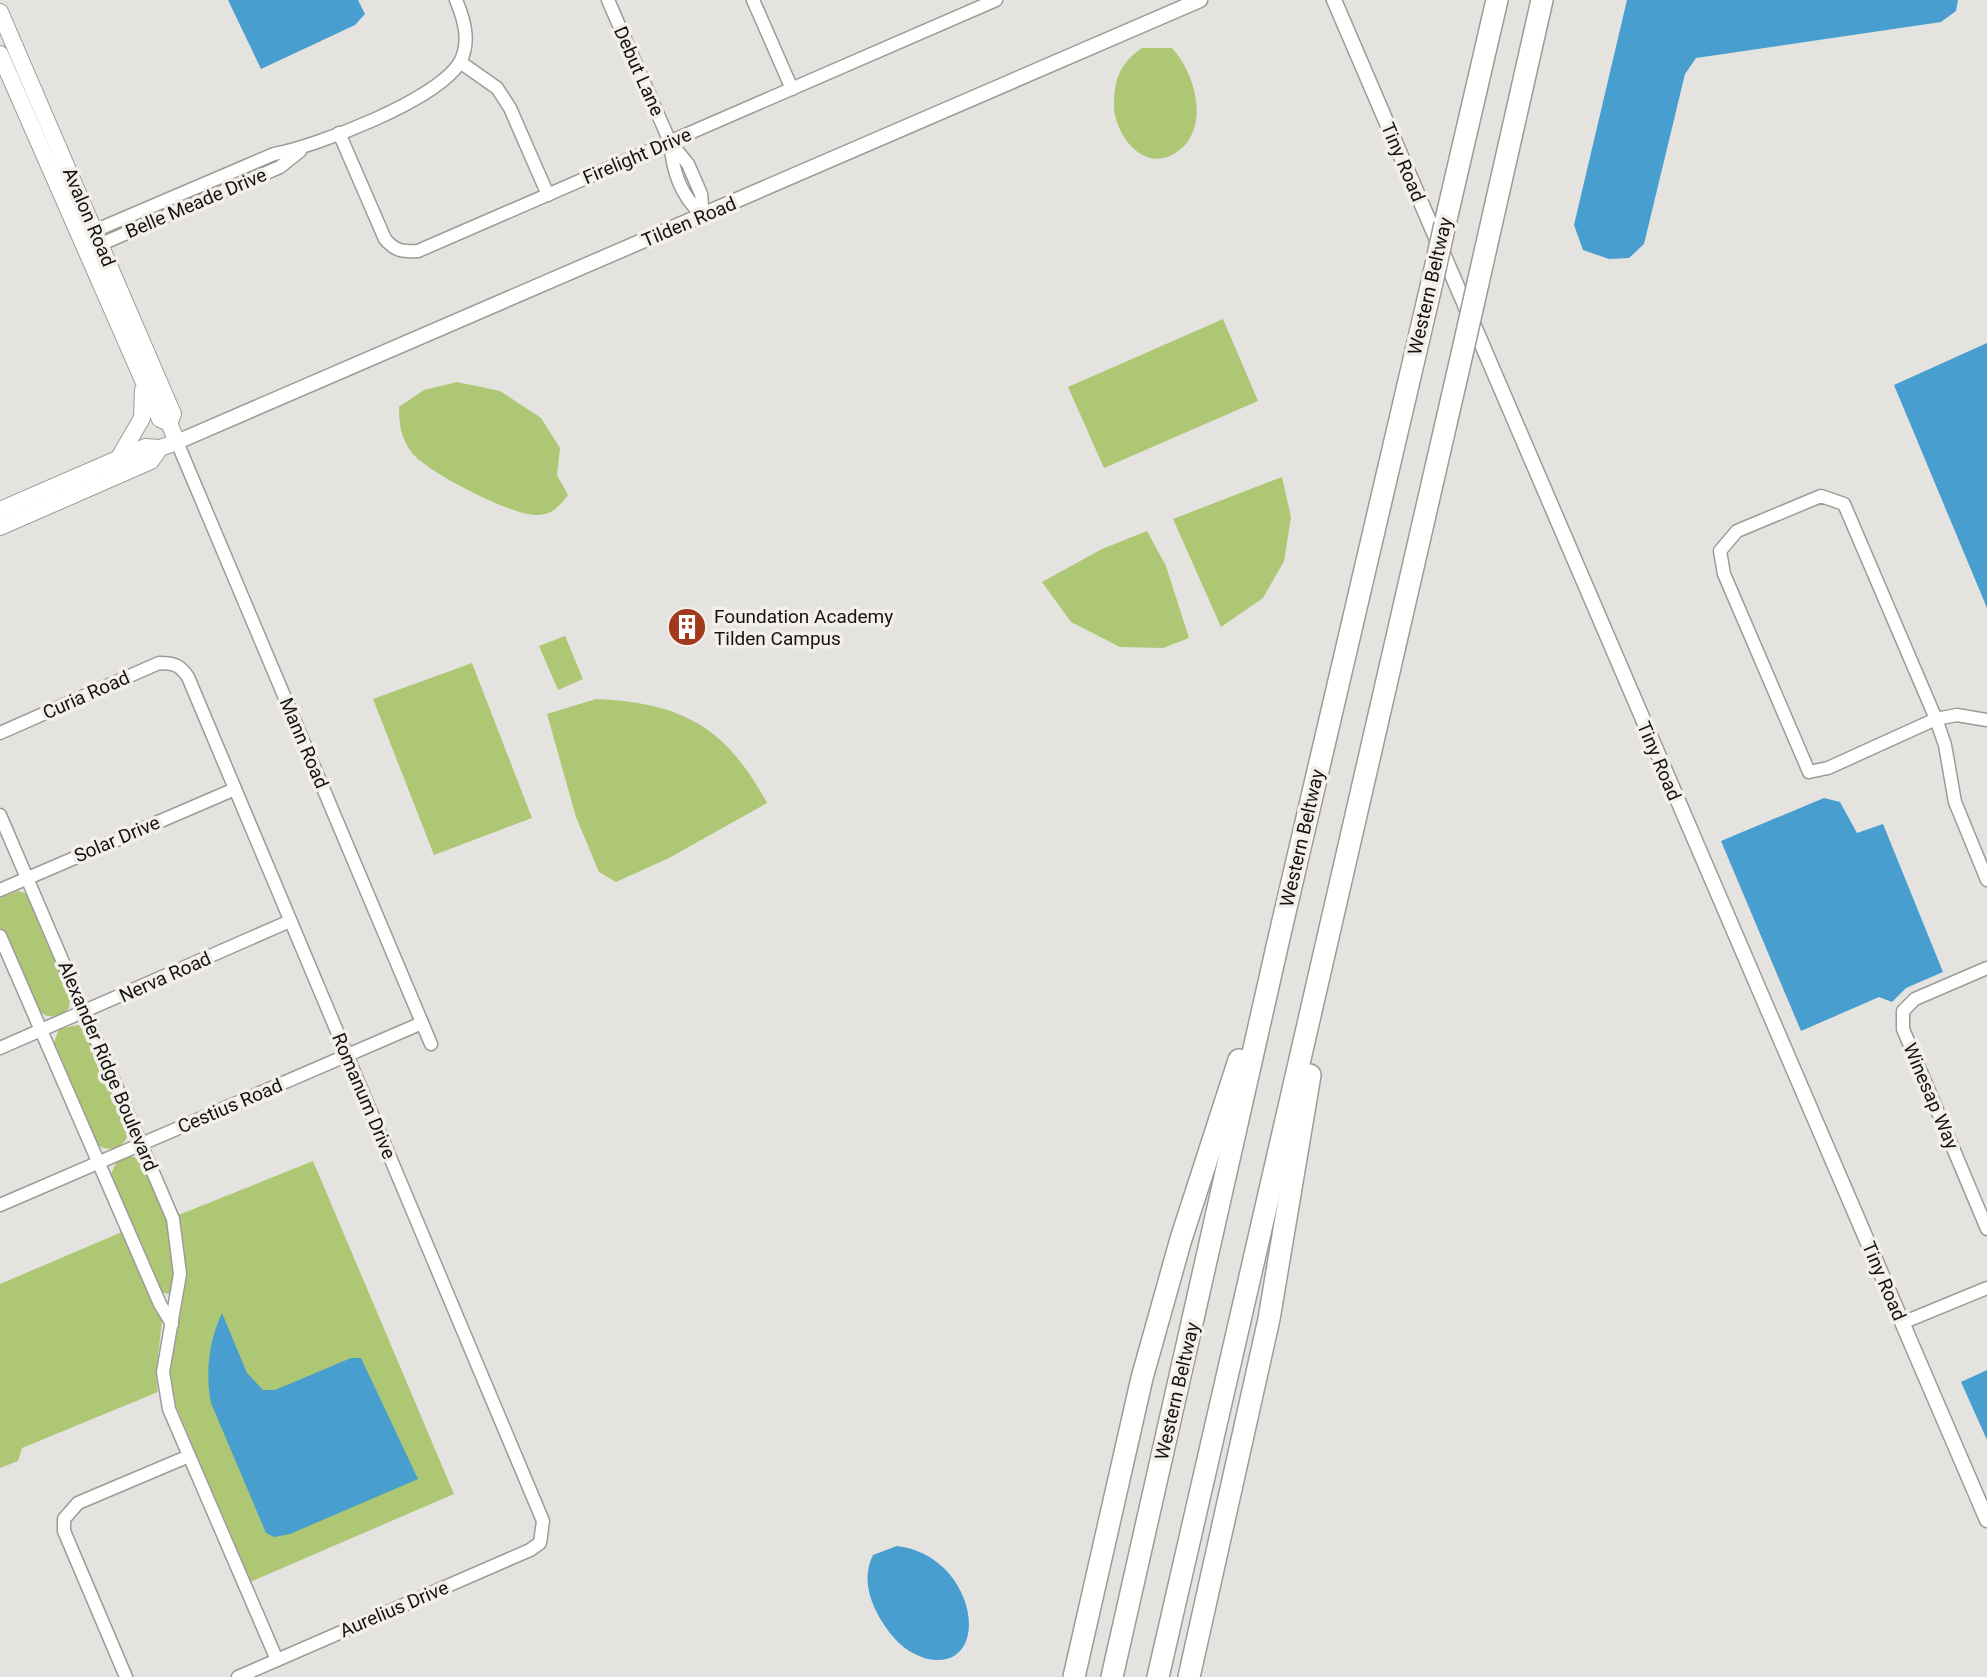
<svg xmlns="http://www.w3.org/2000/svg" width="1987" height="1677" font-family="Roboto,sans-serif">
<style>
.green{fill:#aec775}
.water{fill:#479ecf}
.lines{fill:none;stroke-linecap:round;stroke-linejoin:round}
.minor-casing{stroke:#9e9b97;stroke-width:15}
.tertiary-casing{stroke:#9e9b97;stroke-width:17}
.secondary-casing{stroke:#9e9b97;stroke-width:18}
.motorway-casing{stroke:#9e9b97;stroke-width:24}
.minor{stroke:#fff;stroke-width:12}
.tertiary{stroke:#fff;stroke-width:14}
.secondary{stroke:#fff;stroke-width:16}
.motorway{stroke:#fff;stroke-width:21}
.motorway-bridge-casing{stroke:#9e9b97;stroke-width:24;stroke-linecap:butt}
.motorway-bridge{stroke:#fff;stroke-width:21}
.labels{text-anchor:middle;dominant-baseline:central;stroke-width:7;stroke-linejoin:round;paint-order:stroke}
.street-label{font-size:19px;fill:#141312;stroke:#f3f0ec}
.poi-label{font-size:19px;fill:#141312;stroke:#f3f0ec;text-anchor:start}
</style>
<rect width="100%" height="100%" fill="#e5e3df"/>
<g class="green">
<path d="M 1142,48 L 1172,48 C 1197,75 1213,136 1170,156 C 1138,170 1112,128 1114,102 C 1115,76 1121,63 1142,48 Z"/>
<polygon points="1223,319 1258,401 1104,468 1068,387"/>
<path d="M 457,382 L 500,391 L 541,418 L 560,448 L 557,475 L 568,495 C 559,506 554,514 538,515 C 514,517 427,472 412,453 C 401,438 399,425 399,407 L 424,390 Z"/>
<polygon points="1282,477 1291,517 1284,561 1263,598 1221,627 1173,519"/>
<polygon points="1147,531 1166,566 1189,638 1163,648 1120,647 1071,622 1042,582 1102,549"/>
<polygon points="565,636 583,679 558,690 539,646"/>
<polygon points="472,663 532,818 434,855 373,699"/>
<path d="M 596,699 C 682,703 725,726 767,803 L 669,858 L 616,882 L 599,872 L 576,817 L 547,714 Z"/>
<path d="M 18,891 L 25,893 L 32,901 L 71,992 L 69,1008 C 59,1018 47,1020 37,1009 L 0,927 L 0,898 Z"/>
<path d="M 78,1025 L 86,1029 L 129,1131 C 125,1148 110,1154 96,1144 L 53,1045 L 59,1029 Z"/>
<path d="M 131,1156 L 142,1160 C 155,1188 190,1266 169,1294 L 160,1292 L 110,1176 L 117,1161 Z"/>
<polygon points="313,1161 454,1494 250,1582 171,1394 169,1370 184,1266 176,1216"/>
<polygon points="122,1232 162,1321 156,1374 158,1392 22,1448 18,1461 0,1468 0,1284"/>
</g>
<g class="water">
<polygon points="228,0 358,0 365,14 355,25 261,69"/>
<polygon points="1627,0 1958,0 1956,11 1941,22 1696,58 1685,74 1644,244 1629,258 1609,259 1583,250 1574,225"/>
<polygon points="1987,343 1987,608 1894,385"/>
<polygon points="1824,798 1840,802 1857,833 1883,824 1943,972 1906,988 1892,1002 1879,997 1801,1031 1721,841"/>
<path d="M 222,1313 L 247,1373 L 263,1390 L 275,1390 L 351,1358 L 361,1358 L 418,1479 L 290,1534 L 274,1537 L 266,1533 L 211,1403 C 205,1371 209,1341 222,1313 Z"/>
<polygon points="1987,1370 1987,1440 1961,1382"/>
<path d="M 897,1546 C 980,1556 994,1677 924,1658 C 904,1651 892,1638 881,1620 C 869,1600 862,1577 873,1555 Z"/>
</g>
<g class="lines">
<g class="minor-casing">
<g id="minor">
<polyline points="608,0 670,142 688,164 701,194 703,216"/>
<polyline points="753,0 792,89"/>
<polyline points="460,62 497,88 510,108 548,195"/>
<path d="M 339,133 L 385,239 C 395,251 403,252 418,251 L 996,0"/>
<path d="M 670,142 C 673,172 680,195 703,216"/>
<path d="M 87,234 L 274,154 C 317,146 438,100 460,62 C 471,42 464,19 456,0"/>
<polyline points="92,248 280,167 300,151"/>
<polyline points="177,442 431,1044"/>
<polyline points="1987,720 1957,715 1936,719 1828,768 1809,772 1724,574 1720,551 1737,531 1821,496 1844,504 1936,719 1945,745 1955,802 1987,880"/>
<path d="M 0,733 L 159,663 C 174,663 180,665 188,677 L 543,1521 L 540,1543 L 530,1550 L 238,1677"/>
<polyline points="0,815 173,1219 180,1274 163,1372 169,1409 277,1660"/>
<polyline points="0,890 235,789"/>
<polyline points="0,936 160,1304 172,1324"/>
<polyline points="1987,968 1915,999 1903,1011 1903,1029 1987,1229"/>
<polyline points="0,1048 290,921"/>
<polyline points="0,1205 422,1023"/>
<polyline points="1902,1323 1987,1288"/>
<polyline points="126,1677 64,1531 64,1519 78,1503 189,1456"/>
</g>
</g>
<g class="tertiary-casing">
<g id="tertiary">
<polyline points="1334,0 1987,1520"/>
<polyline points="177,442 1200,0"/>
</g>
</g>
<g class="secondary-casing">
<g id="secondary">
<polyline points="0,12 173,414 169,423"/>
<polyline points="0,54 160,419 169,423 177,442 160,448 145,447 0,510"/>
<polyline points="120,456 142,418 143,390"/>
<polyline points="0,527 151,461 160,448"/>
</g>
</g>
<g class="motorway-casing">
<g id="motorway">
<polyline points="1445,224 1497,0"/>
<polyline points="1478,283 1542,0"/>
<polyline points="1074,1677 1142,1378 1181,1239 1239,1060"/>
<polyline points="1112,1677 1279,938 1433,278"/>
<polyline points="1158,1677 1462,354"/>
<polyline points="1189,1677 1269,1319 1310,1075"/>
</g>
</g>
<use href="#minor" class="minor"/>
<use href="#tertiary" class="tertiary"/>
<use href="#secondary" class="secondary"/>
<use href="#motorway" class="motorway"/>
<g class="motorway-bridge-casing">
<g id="motorway-bridge">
<polyline points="1433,278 1445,224"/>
<polyline points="1462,354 1478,283"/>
</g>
</g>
<use href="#motorway-bridge" class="motorway-bridge"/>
</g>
<defs>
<g id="building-disc" transform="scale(2.0125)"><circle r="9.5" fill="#a1391d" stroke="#f3f0ec"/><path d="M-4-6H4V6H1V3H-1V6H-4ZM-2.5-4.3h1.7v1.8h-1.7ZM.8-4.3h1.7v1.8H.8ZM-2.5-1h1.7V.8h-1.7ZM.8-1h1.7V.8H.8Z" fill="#fff"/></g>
</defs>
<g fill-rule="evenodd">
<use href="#building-disc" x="687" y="627"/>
</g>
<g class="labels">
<g class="street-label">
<text transform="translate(639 71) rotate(66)">Debut Lane</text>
<text transform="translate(637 156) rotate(-23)">Firelight Drive</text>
<text transform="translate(1403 162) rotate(67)">Tiny Road</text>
<text transform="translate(196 203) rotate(-23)">Belle Meade Drive</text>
<text transform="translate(89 217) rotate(67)">Avalon Road</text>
<text transform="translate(689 222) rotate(-23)">Tilden Road</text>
<text transform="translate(1430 286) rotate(-77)">Western Beltway</text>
<text transform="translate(86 695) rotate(-24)">Curia Road</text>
<text transform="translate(304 743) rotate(67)">Mann Road</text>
<text transform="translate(1659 761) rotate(67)">Tiny Road</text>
<text transform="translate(1302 838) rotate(-77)">Western Beltway</text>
<text transform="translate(117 839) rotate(-23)">Solar Drive</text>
<text transform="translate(165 977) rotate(-24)">Nerva Road</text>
<text transform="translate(108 1066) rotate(67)">Alexander Ridge Boulevard</text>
<text transform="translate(364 1096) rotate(67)">Romanum Drive</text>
<text transform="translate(1931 1096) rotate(67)">Winesap Way</text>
<text transform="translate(230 1106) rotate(-23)">Cestius Road</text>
<text transform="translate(1884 1281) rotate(67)">Tiny Road</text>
<text transform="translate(1177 1391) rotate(-77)">Western Beltway</text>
<text transform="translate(394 1609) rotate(-23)">Aurelius Drive</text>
</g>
<g class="poi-label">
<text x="714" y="616">Foundation Academy<tspan x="714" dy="22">Tilden Campus</tspan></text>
</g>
</g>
</svg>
